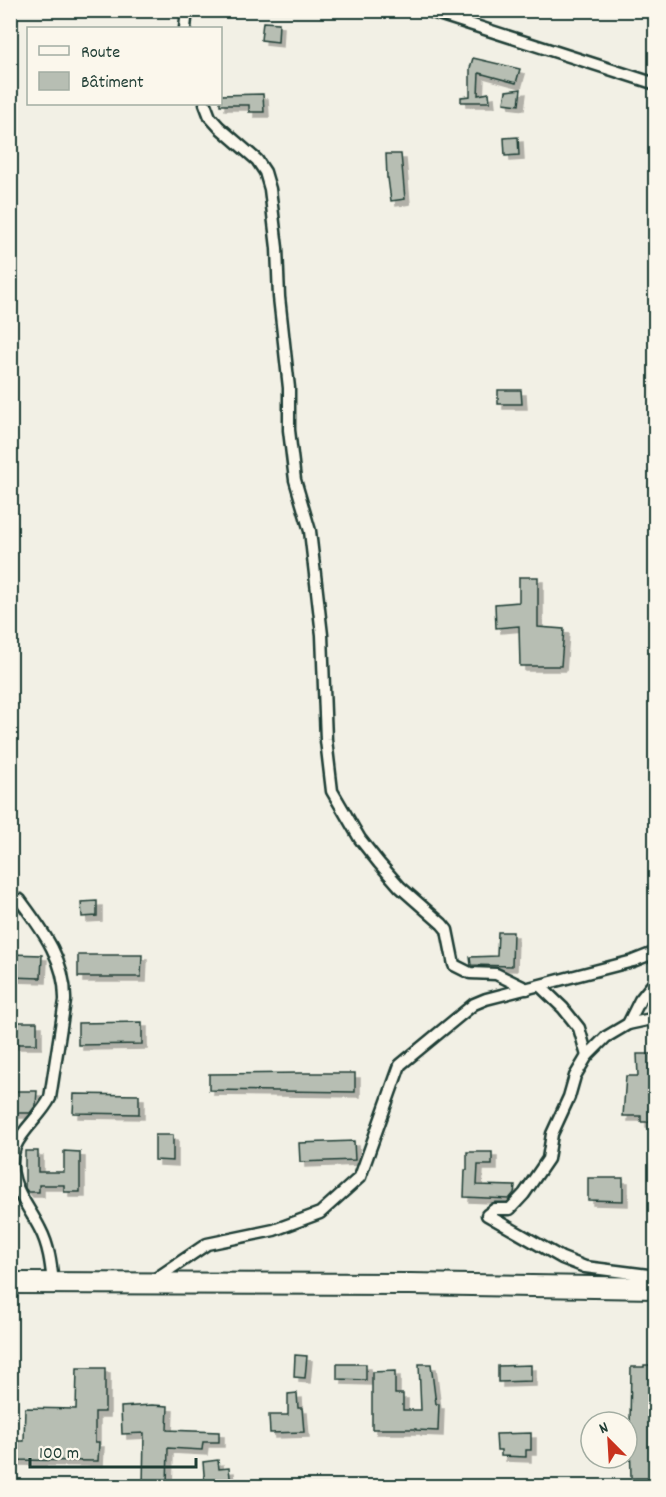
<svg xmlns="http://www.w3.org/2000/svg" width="666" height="1497" font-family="Dekko,sans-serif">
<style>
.building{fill:#b7beb3;stroke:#1f3d34;stroke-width:1.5;filter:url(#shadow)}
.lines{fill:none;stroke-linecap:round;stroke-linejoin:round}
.street-casing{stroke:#1f3d34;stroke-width:15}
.highway-casing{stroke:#1f3d34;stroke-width:24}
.street{stroke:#fbf7ec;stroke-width:10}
.highway{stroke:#fbf7ec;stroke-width:20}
</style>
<defs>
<filter id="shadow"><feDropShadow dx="5" dy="5" stdDeviation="0" flood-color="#0004"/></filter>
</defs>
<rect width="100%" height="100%" fill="#f2f0e5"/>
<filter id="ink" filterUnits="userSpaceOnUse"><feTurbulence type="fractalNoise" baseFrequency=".0167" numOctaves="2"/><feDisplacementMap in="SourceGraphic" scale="12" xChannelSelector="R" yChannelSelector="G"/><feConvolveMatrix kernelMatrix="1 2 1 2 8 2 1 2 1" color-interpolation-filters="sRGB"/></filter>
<g filter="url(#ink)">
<g class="building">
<polygon points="263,22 279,23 278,42 261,40"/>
<polygon points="473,58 520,69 516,83 479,73 478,95 489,93 490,102 461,102 461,97 470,96 470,68"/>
<polygon points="521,89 519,105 504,103 506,91"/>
<polygon points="263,94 264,112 249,112 249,105 220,105 220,95"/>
<polygon points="518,137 519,155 505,156 504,138"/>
<polygon points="386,154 401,154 405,199 391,201 388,178 387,178"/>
<polygon points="498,390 521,390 522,404 498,404"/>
<polygon points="519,577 538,577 538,627 564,629 561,666 520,666 519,626 496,628 495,604 519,602"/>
<polygon points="97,901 97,916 82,917 81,902"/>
<polygon points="498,932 513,932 512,966 471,965 470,957 497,956"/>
<polygon points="10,954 42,955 41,978 10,977"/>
<polygon points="78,955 142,955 141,977 78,977"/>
<rect x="10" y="1022" width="27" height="22"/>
<polygon points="142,1022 142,1044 78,1045 78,1023"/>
<polygon points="637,1054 656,1054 656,1122 641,1122 641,1116 623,1116 626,1076 638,1076"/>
<polygon points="300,1073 355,1073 355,1092 209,1090 209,1074"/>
<polygon points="10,1091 37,1091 36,1105 30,1113 10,1113"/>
<polygon points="74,1094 139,1095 139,1114 73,1113"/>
<polygon points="155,1135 173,1135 173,1161 155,1160"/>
<polygon points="354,1141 355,1160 300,1162 299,1143"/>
<polygon points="25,1151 38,1151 38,1172 64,1172 64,1151 80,1152 80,1192 64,1192 64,1185 39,1185 39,1192 28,1192 25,1188"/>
<polygon points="467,1152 492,1152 492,1165 478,1165 477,1185 515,1186 514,1193 509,1199 464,1197 465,1170 467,1170"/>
<polygon points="588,1178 623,1178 623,1201 588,1200"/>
<polygon points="295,1355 307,1356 305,1378 294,1377"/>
<polygon points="337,1364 366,1364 366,1380 337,1379"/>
<polygon points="419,1364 431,1364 436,1404 439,1404 438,1431 416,1430 416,1429 372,1429 372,1372 395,1371 395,1394 403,1394 403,1410 421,1410"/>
<polygon points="531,1365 531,1381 498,1382 498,1366"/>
<polygon points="644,1365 656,1365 656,1478 631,1478 630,1433 627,1433 627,1424 630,1424 631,1367 644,1367"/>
<polygon points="77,1368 105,1368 105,1412 95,1412 95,1442 99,1442 98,1461 10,1460 10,1441 24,1441 25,1408 76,1409"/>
<polygon points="297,1393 298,1408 302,1408 304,1432 270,1433 269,1415 288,1415 288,1394"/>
<polygon points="152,1405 168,1406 167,1430 219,1432 219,1442 203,1442 202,1450 168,1448 167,1486 143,1486 144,1433 122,1434 121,1407"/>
<polygon points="531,1433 531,1450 526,1450 526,1457 501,1456 501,1450 497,1450 496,1434"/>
<polygon points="218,1460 219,1469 229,1468 231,1486 205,1486 203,1462"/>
</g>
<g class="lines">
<g class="street-casing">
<g id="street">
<polyline points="426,10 656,84"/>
<polyline points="185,28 187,10"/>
<polyline points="205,104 210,117 219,127 257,160 265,172 270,189 277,248 279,297 289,388 289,430 295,480 310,531 322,635 326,740 332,791 360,839 379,863 400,887 442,924 447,930 454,965 470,973 496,974 527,989"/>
<path d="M 20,900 C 43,931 66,961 65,1001 L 50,1098 C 41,1116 23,1128 15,1147 C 3,1178 27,1203 40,1229 C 49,1246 51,1264 53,1283"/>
<polyline points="656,980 640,1000 628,1024 606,1037 587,1056 575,1076 569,1097 552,1134 548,1159 524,1194 510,1209 495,1209 487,1215 562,1258 585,1267 656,1276"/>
<polyline points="540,986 563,1008 579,1028 587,1056"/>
<polyline points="628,1024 656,1018"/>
<polyline points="154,1280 207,1244 274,1230 320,1213 360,1177 400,1065 474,1004 486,999 633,961 656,952"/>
</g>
</g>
<g class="highway-casing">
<polyline id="highway" points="10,1283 410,1284 656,1288"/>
</g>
<use href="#street" class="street"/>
<use href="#highway" class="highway"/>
</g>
</g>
<rect width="666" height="1497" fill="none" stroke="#fbf7ec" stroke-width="36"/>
<rect x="18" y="18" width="630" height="1461" fill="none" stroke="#1f3d34" stroke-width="2" filter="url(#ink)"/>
<rect x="27" y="27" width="195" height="78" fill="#fbf7ec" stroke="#a3ada2" stroke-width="1.5"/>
<rect x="39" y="46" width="30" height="9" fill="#fbf7ec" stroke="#a3ada2" stroke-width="1.5"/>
<text x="81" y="57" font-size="18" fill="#1f3d34">Route</text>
<rect x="39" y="72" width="30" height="18" fill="#b7beb3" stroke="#a3ada2" stroke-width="1.5"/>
<text x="81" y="87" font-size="18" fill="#1f3d34">Bâtiment</text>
<g transform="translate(609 1440) rotate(336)"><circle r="28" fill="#fbf7ec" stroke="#a3ada2" stroke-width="1.5"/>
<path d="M0-4.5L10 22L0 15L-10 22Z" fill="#c8321e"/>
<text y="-9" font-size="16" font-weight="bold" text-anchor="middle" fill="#1f3d34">N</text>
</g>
<path d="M30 1458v9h166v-9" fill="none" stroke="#1f3d34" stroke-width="3"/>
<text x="39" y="1458" font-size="18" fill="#1f3d34" stroke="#fbf7ec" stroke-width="4.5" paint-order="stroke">100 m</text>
</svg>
